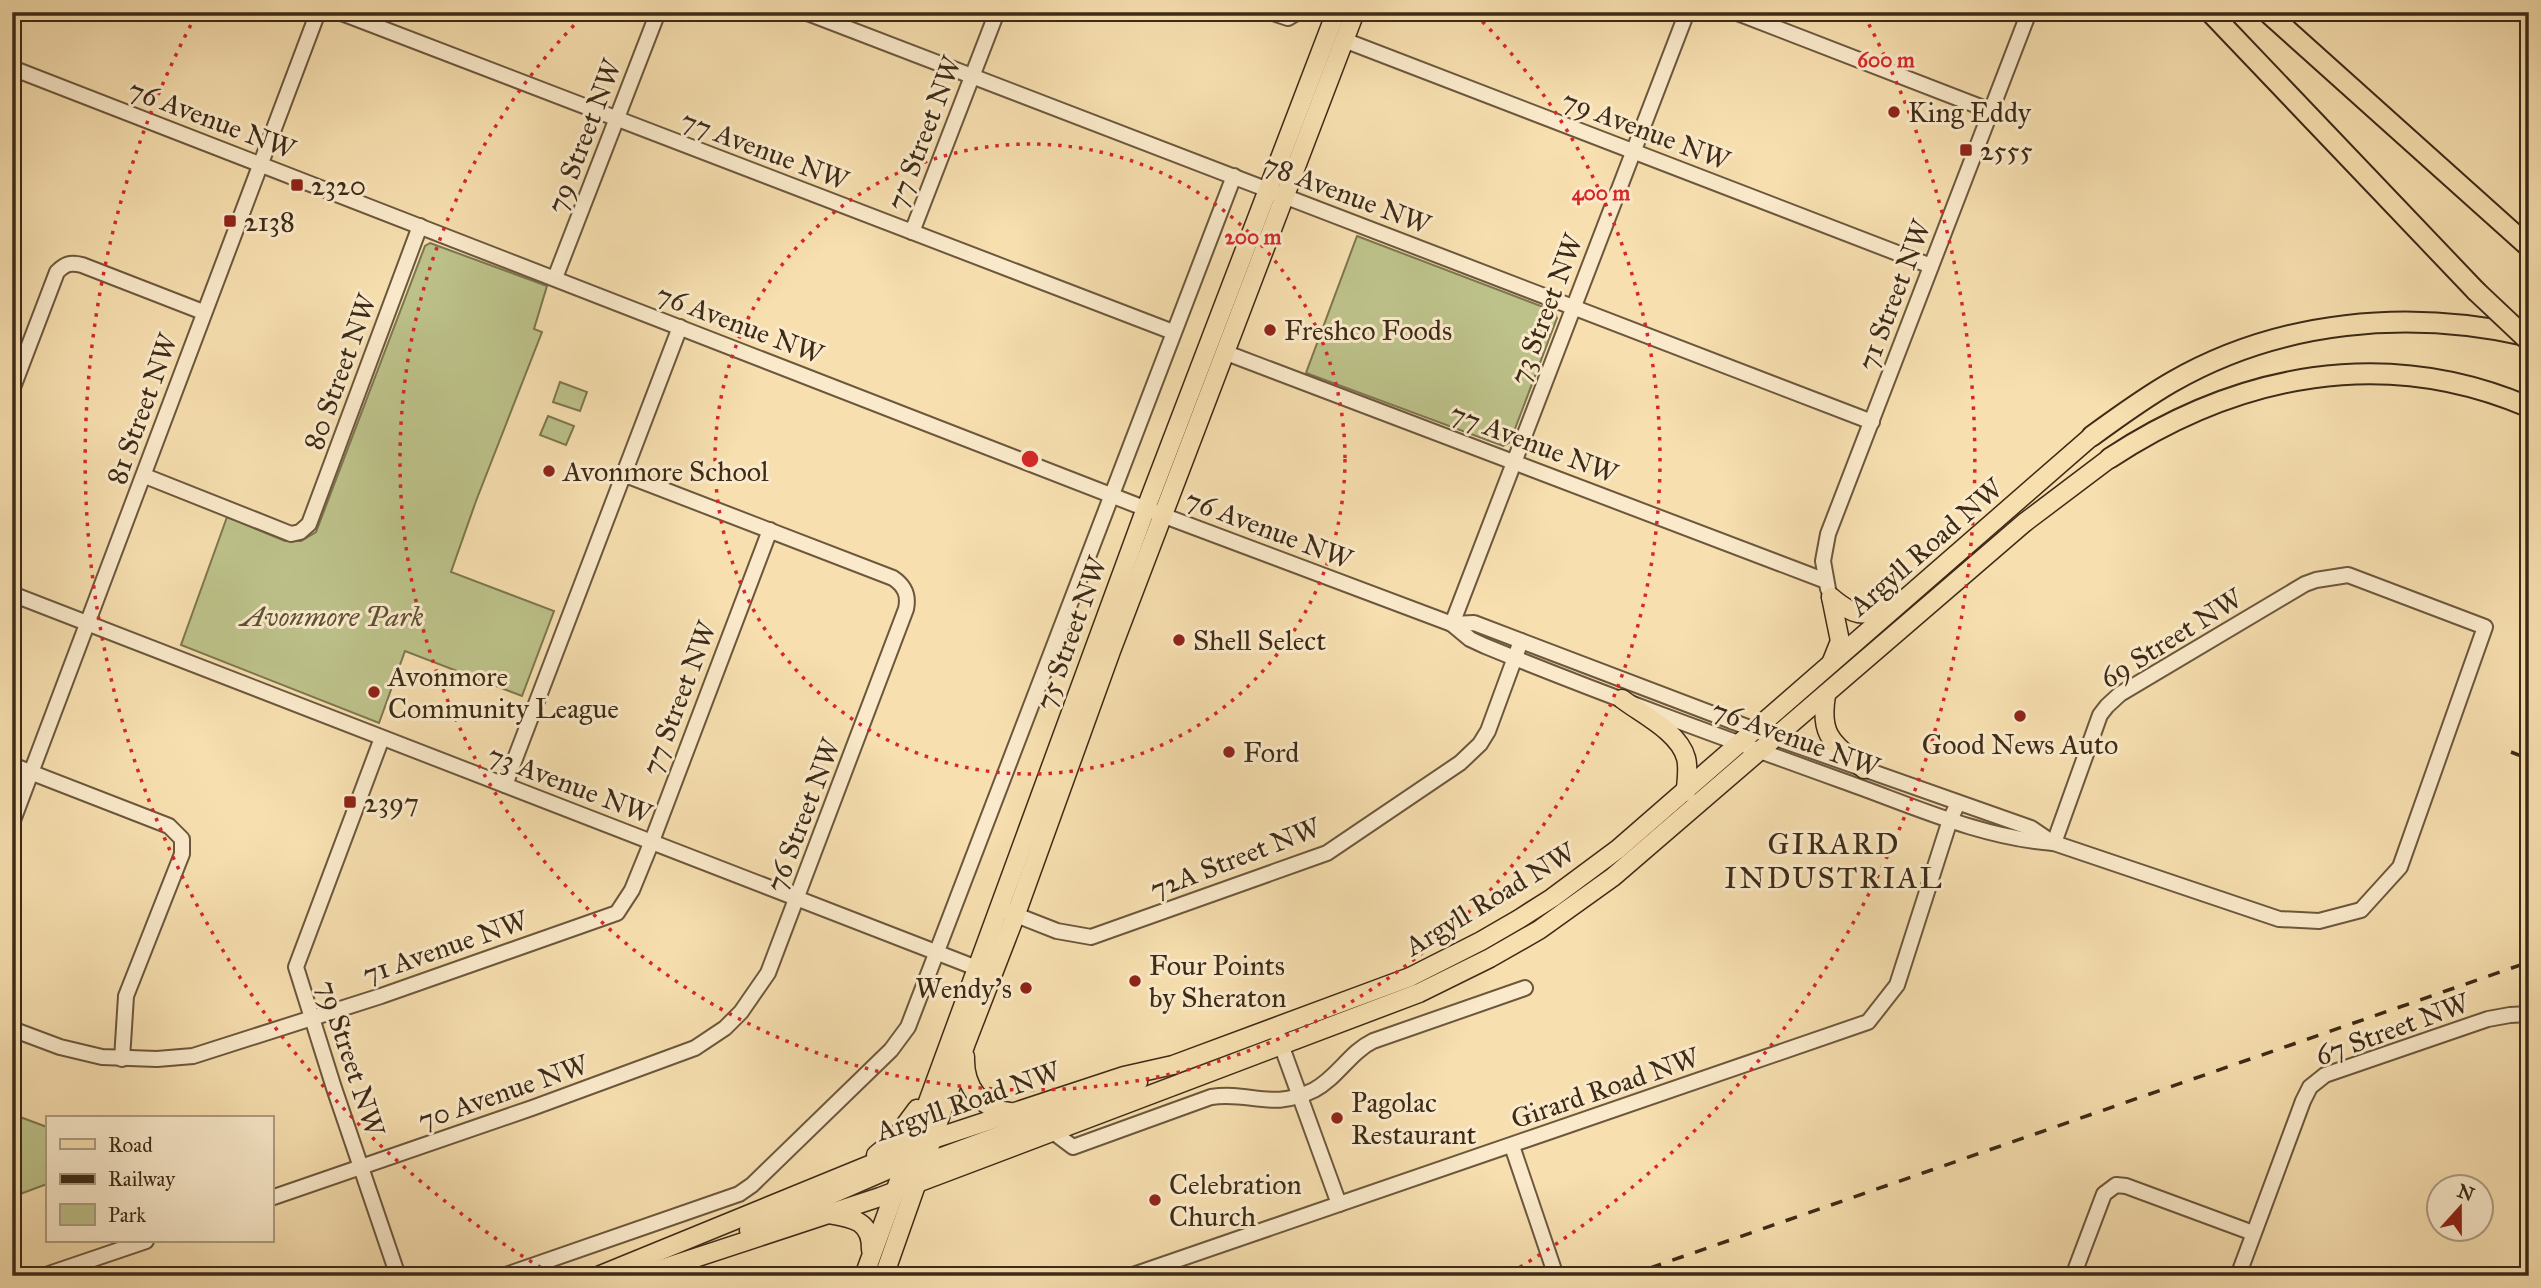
<svg xmlns="http://www.w3.org/2000/svg" width="2541" height="1288" font-family="'IM FELL Great Primer',serif">
<style>
.green{fill:#bdc28a;stroke:#7d7650;stroke-width:2}
.lines{fill:none;stroke-linecap:round;stroke-linejoin:round}
.minor-casing{stroke:#6c573d;stroke-width:18}
.major-casing{stroke:#3d2a17;stroke-width:21}
.highway-casing{stroke:#3d2a17;stroke-width:23}
.minor{stroke:#faeacb;stroke-width:14}
.major{stroke:#f7dfaf;stroke-width:18}
.highway{stroke:#f7dfaf;stroke-width:19}
.rail{stroke:#3d2a17;stroke-width:3.5;stroke-dasharray:12 12;stroke-linecap:butt}
.highway-bridge-casing{stroke:#3d2a17;stroke-width:23;stroke-linecap:butt}
.highway-bridge{stroke:#f7dfaf;stroke-width:19}
.ring{fill:none;stroke:#d62828;stroke-width:3.5;stroke-dasharray:3.5 7}
.poi-dot{fill:#8f2418;stroke:#faeacb;stroke-width:2.5}
.labels{text-anchor:middle;dominant-baseline:central;stroke-width:6;stroke-linejoin:round;paint-order:stroke}
.poi-label{font-size:28px;fill:#3d2a17;stroke:#faeacb;text-anchor:start}
.street-label{font-size:28px;fill:#3d2a17;stroke:#faeacb}
.park-label{font-size:28px;font-style:italic;fill:#5d5034;stroke:#faeacb}
.neighbourhood-label{font-size:30px;letter-spacing:2px;fill:#3d2a17;stroke:#faeacb}
.centre{fill:#d62828;stroke:#faeacb;stroke-width:3.5}
.ring-label{font-size:21px;text-anchor:middle;font-weight:bold;fill:#d62828;stroke:#faeacb;stroke-width:6;stroke-linejoin:round;paint-order:stroke}
</style>
<rect width="100%" height="100%" fill="#f7dfaf"/>
<filter id="stains"><feTurbulence type="fractalNoise" baseFrequency=".00286" numOctaves="4"/><feColorMatrix values="0 0 0 0 .2 0 0 0 0 .09 0 0 0 0 .02 0 0 0 .5 -.17"/></filter>
<radialGradient id="worn" r=".72"><stop offset=".6" stop-color="#630" stop-opacity="0"/><stop offset="1" stop-color="#630" stop-opacity=".3"/></radialGradient>
<g class="green">
<polygon points="1357,236 1554,311 1557,318 1510,442 1503,446 1306,373"/>
<polygon points="430,243 547,286 534,329 542,332 476,501 451,572 554,611 522,696 405,651 379,723 181,645 227,517 285,541 301,541 316,532 425,246"/>
<polygon points="560,382 587,392 580,411 553,402"/>
<polygon points="548,416 574,426 566,445 540,435"/>
<polygon points="12,1114 47,1127 47,1184 12,1197"/>
</g>
<g class="lines">
<g class="minor-casing">
<g id="minor">
<polyline points="339,12 1173,332"/>
<polyline points="805,12 1872,422"/>
<polyline points="1270,12 1288,18 1298,12"/>
<polyline points="1735,12 1991,111"/>
<polyline points="1344,40 1931,266"/>
<path d="M 12,68 L 1162,515 L 1452,624 L 1470,639 L 1485,646 C 1602,694 1721,737 1840,780 C 1909,804 1980,838 2054,843 L 2279,919 L 2319,921 L 2361,910 L 2400,867 L 2485,627 L 2348,575 L 2316,580 L 2305,584 L 2120,694 L 2107,706 L 2100,715 L 2054,843"/>
<polyline points="912,232 997,12"/>
<polyline points="555,278 658,12"/>
<polyline points="1224,352 1826,581"/>
<path d="M 12,390 L 57,272 C 65,264 70,262 82,265 L 203,312"/>
<polyline points="145,476 291,534 300,532 309,524 420,226"/>
<polyline points="1828,589 1823,561 1828,534 2029,12"/>
<polyline points="12,594 987,972"/>
<polyline points="1452,624 1687,12"/>
<polyline points="1452,624 1474,623 1776,738 2031,828 2053,843"/>
<polyline points="382,738 296,967 334,1088 398,1276"/>
<polyline points="12,765 169,826 182,839 182,854 126,996 122,1059"/>
<polyline points="505,785 680,327"/>
<polyline points="12,823 318,12"/>
<polyline points="1006,911 1057,931 1091,937 1327,853 1460,763 1480,744 1488,731 1521,641"/>
<polyline points="1275,1028 1339,1204"/>
<polyline points="12,1029 60,1047 102,1057 157,1059 193,1056 381,996 617,913 632,890 652,841 770,530"/>
<path d="M 1053,1132 L 1073,1147 L 1211,1097 C 1251,1091 1271,1111 1314,1090 C 1337,1078 1350,1052 1373,1041 L 1525,988"/>
<polyline points="1512,1146 1556,1276"/>
<path d="M 271,1198 L 532,1108 L 695,1048 L 725,1028 L 741,1012 L 768,973 L 906,609 C 909,595 905,586 893,578 L 623,474"/>
<polyline points="43,1276 146,1241"/>
<polyline points="503,1276 739,1194 752,1185 891,1050 908,1027 1234,176"/>
<polyline points="1130,1276 1868,1022 1897,985 1950,820 1958,803"/>
<polyline points="2073,1276 2104,1194 2116,1185 2126,1186 2253,1233"/>
<polyline points="2238,1276 2303,1101 2310,1087 2325,1075 2488,1019 2510,1015 2529,1014"/>
</g>
</g>
<g class="major-casing">
<g id="major">
<path d="M 1831,597 C 1859,620 1862,615 1894,605"/>
<polyline points="1831,597 1840,641 1832,661"/>
<path d="M 1826,695 C 1819,738 1834,743 1864,769"/>
<path d="M 1622,699 C 1643,715 1679,732 1686,758 C 1689,769 1686,781 1686,792"/>
<path d="M 965,1057 C 964,1086 980,1109 1010,1112"/>
<polyline points="876,1155 894,1140 917,1109"/>
<polyline points="918,1171 942,1157 1112,1094 1138,1082"/>
<path d="M 829,1214 C 853,1218 872,1221 871,1250"/>
<polyline points="749,1230 910,1160"/>
<polyline points="598,1276 933,1139 1124,1076 1173,1065 1410,977 1481,941 1519,919 1552,898 1618,849 2092,436"/>
<polyline points="640,1276 880,1197 1419,993 1490,958 1539,930 1613,877 2024,523 2110,458"/>
<polyline points="864,1276 1146,508 1336,12"/>
<polyline points="884,1276 966,1043 1016,914 1111,651 1355,12"/>
</g>
</g>
<g class="highway-casing">
<g id="highway">
<polyline points="2210,12 2476,291"/>
<polyline points="2267,12 2529,247"/>
<path d="M 2092,436 C 2118,417 2144,398 2172,382 C 2280,320 2408,309 2528,336"/>
<path d="M 2110,458 C 2238,374 2384,345 2529,407"/>
</g>
</g>
<use href="#minor" class="minor"/>
<use href="#major" class="major"/>
<use href="#highway" class="highway"/>
<g class="rail">
<polyline points="2511,752 2529,759"/>
<polyline points="1627,1276 2529,962"/>
</g>
<g class="highway-bridge-casing">
<polyline id="highway-bridge" points="2476,291 2529,341"/>
</g>
<use href="#highway-bridge" class="highway-bridge"/>
</g>
<g class="ring">
<circle cx="1030" cy="459" r="315"/>
<path d="M1475 14A630 630 0 1 1 585 14"/>
<path d="M550 1273A945 945 0 0 1 196 15M1864 15A945 945 0 0 1 1510 1273"/>
</g>
<g class="poi-dot">
<circle cx="1894" cy="112" r="7"/>
<rect x="1959" y="143" width="14" height="14" rx="3.5"/>
<rect x="290" y="178" width="14" height="14" rx="3.5"/>
<rect x="223" y="214" width="14" height="14" rx="3.5"/>
<circle cx="1270" cy="330" r="7"/>
<circle cx="549" cy="471" r="7"/>
<circle cx="1179" cy="640" r="7"/>
<circle cx="374" cy="692" r="7"/>
<circle cx="2020" cy="716" r="7"/>
<circle cx="1229" cy="752" r="7"/>
<rect x="343" y="795" width="14" height="14" rx="3.5"/>
<circle cx="1135" cy="981" r="7"/>
<circle cx="1026" cy="988" r="7"/>
<circle cx="1337" cy="1118" r="7"/>
<circle cx="1155" cy="1200" r="7"/>
</g>
<g class="labels">
<g class="poi-label">
<text x="1908" y="112">King Eddy</text>
<text x="1980" y="150">2555</text>
<text x="311" y="185">2320</text>
<text x="244" y="221">2138</text>
<text x="1284" y="330">Freshco Foods</text>
<text x="563" y="471">Avonmore School</text>
<text x="1193" y="640">Shell Select</text>
<text x="388" y="676">Avonmore<tspan x="388" dy="32">Community League</tspan></text>
<text x="2020" y="744" text-anchor="middle">Good News Auto</text>
<text x="1243" y="752">Ford</text>
<text x="364" y="802">2397</text>
<text x="1149" y="965">Four Points<tspan x="1149" dy="32">by Sheraton</tspan></text>
<text x="1012" y="988" text-anchor="end">Wendy's</text>
<text x="1351" y="1102">Pagolac<tspan x="1351" dy="32">Restaurant</tspan></text>
<text x="1169" y="1184">Celebration<tspan x="1169" dy="32">Church</tspan></text>
</g>
<g class="street-label">
<text transform="translate(212 119) rotate(21)">76 Avenue NW</text>
<text transform="translate(1646 130) rotate(21)">79 Avenue NW</text>
<text transform="translate(924 133) rotate(-69)">77 Street NW</text>
<text transform="translate(584 136) rotate(-69)">79 Street NW</text>
<text transform="translate(765 150) rotate(21)">77 Avenue NW</text>
<text transform="translate(1347 194) rotate(21)">78 Avenue NW</text>
<text transform="translate(1894 295) rotate(-69)">71 Street NW</text>
<text transform="translate(1546 309) rotate(-69)">73 Street NW</text>
<text transform="translate(740 324) rotate(21)">76 Avenue NW</text>
<text transform="translate(340 372) rotate(-70)">80 Street NW</text>
<text transform="translate(142 409) rotate(-70)">81 Street NW</text>
<text transform="translate(1534 443) rotate(21)">77 Avenue NW</text>
<text transform="translate(1269 529) rotate(21)">76 Avenue NW</text>
<text transform="translate(1926 547) rotate(-41)">Argyll Road NW</text>
<text transform="translate(1071 633) rotate(-70)">75 Street NW</text>
<text transform="translate(2171 638) rotate(-32)">69 Street NW</text>
<text transform="translate(679 698) rotate(-69)">77 Street NW</text>
<text transform="translate(1796 738) rotate(20)">76 Avenue NW</text>
<text transform="translate(570 784) rotate(21)">73 Avenue NW</text>
<text transform="translate(803 815) rotate(-69)">76 Street NW</text>
<text transform="translate(1235 858) rotate(-21)">72A Street NW</text>
<text transform="translate(1490 899) rotate(-31)">Argyll Road NW</text>
<text transform="translate(445 947) rotate(-19)">71 Avenue NW</text>
<text transform="translate(2392 1029) rotate(-20)">67 Street NW</text>
<text transform="translate(351 1058) rotate(72)">79 Street NW</text>
<text transform="translate(1605 1088) rotate(-19)">Girard Road NW</text>
<text transform="translate(503 1092) rotate(-19)">70 Avenue NW</text>
<text transform="translate(968 1101) rotate(-19)">Argyll Road NW</text>
</g>
<g class="park-label">
<text x="332" y="616">Avonmore Park</text>
</g>
<g class="neighbourhood-label">
<text x="1834" y="844">GIRARD<tspan x="1834" dy="34">INDUSTRIAL</tspan></text>
</g>
</g>
<circle cx="1030" cy="459" r="10" class="centre"/>
<g class="ring-label">
<text x="1886" y="67">600 m</text>
<text x="1601" y="200">400 m</text>
<text x="1253" y="244">200 m</text>
</g>
<rect width="2541" height="1288" fill="none" stroke="#f7dfaf" stroke-width="42"/>
<rect x="14" y="14" width="2513" height="1260" fill="none" stroke="#3d2a17" stroke-width="3.5"/>
<rect x="21" y="21" width="2499" height="1246" fill="none" stroke="#3d2a17" stroke-width="2"/>
<rect x="46" y="1116" width="228" height="126" fill="#faeacb" stroke="#ae9d83" stroke-width="2"/>
<rect x="60" y="1139" width="35" height="10" fill="#f7dfaf" stroke="#ae9d83" stroke-width="2"/>
<text x="108" y="1152" font-size="21" fill="#3d2a17">Road</text>
<rect x="60" y="1174" width="35" height="10" fill="#3d2a17" stroke="#ae9d83" stroke-width="2"/>
<text x="108" y="1186" font-size="21" fill="#3d2a17">Railway</text>
<rect x="60" y="1204" width="35" height="21" fill="#bdc28a" stroke="#ae9d83" stroke-width="2"/>
<text x="108" y="1222" font-size="21" fill="#3d2a17">Park</text>
<g transform="translate(2460 1208) rotate(21)"><circle r="33" fill="#faeacb" stroke="#ae9d83" stroke-width="2"/>
<path d="M0-5L12 26L0 18L-12 26Z" fill="#8f2418"/>
<text y="-10" font-size="19" font-weight="bold" text-anchor="middle" fill="#3d2a17">N</text>
</g>
<rect width="100%" height="100%" filter="url(#stains)"/>
<rect width="100%" height="100%" fill="url(#worn)"/>
</svg>
